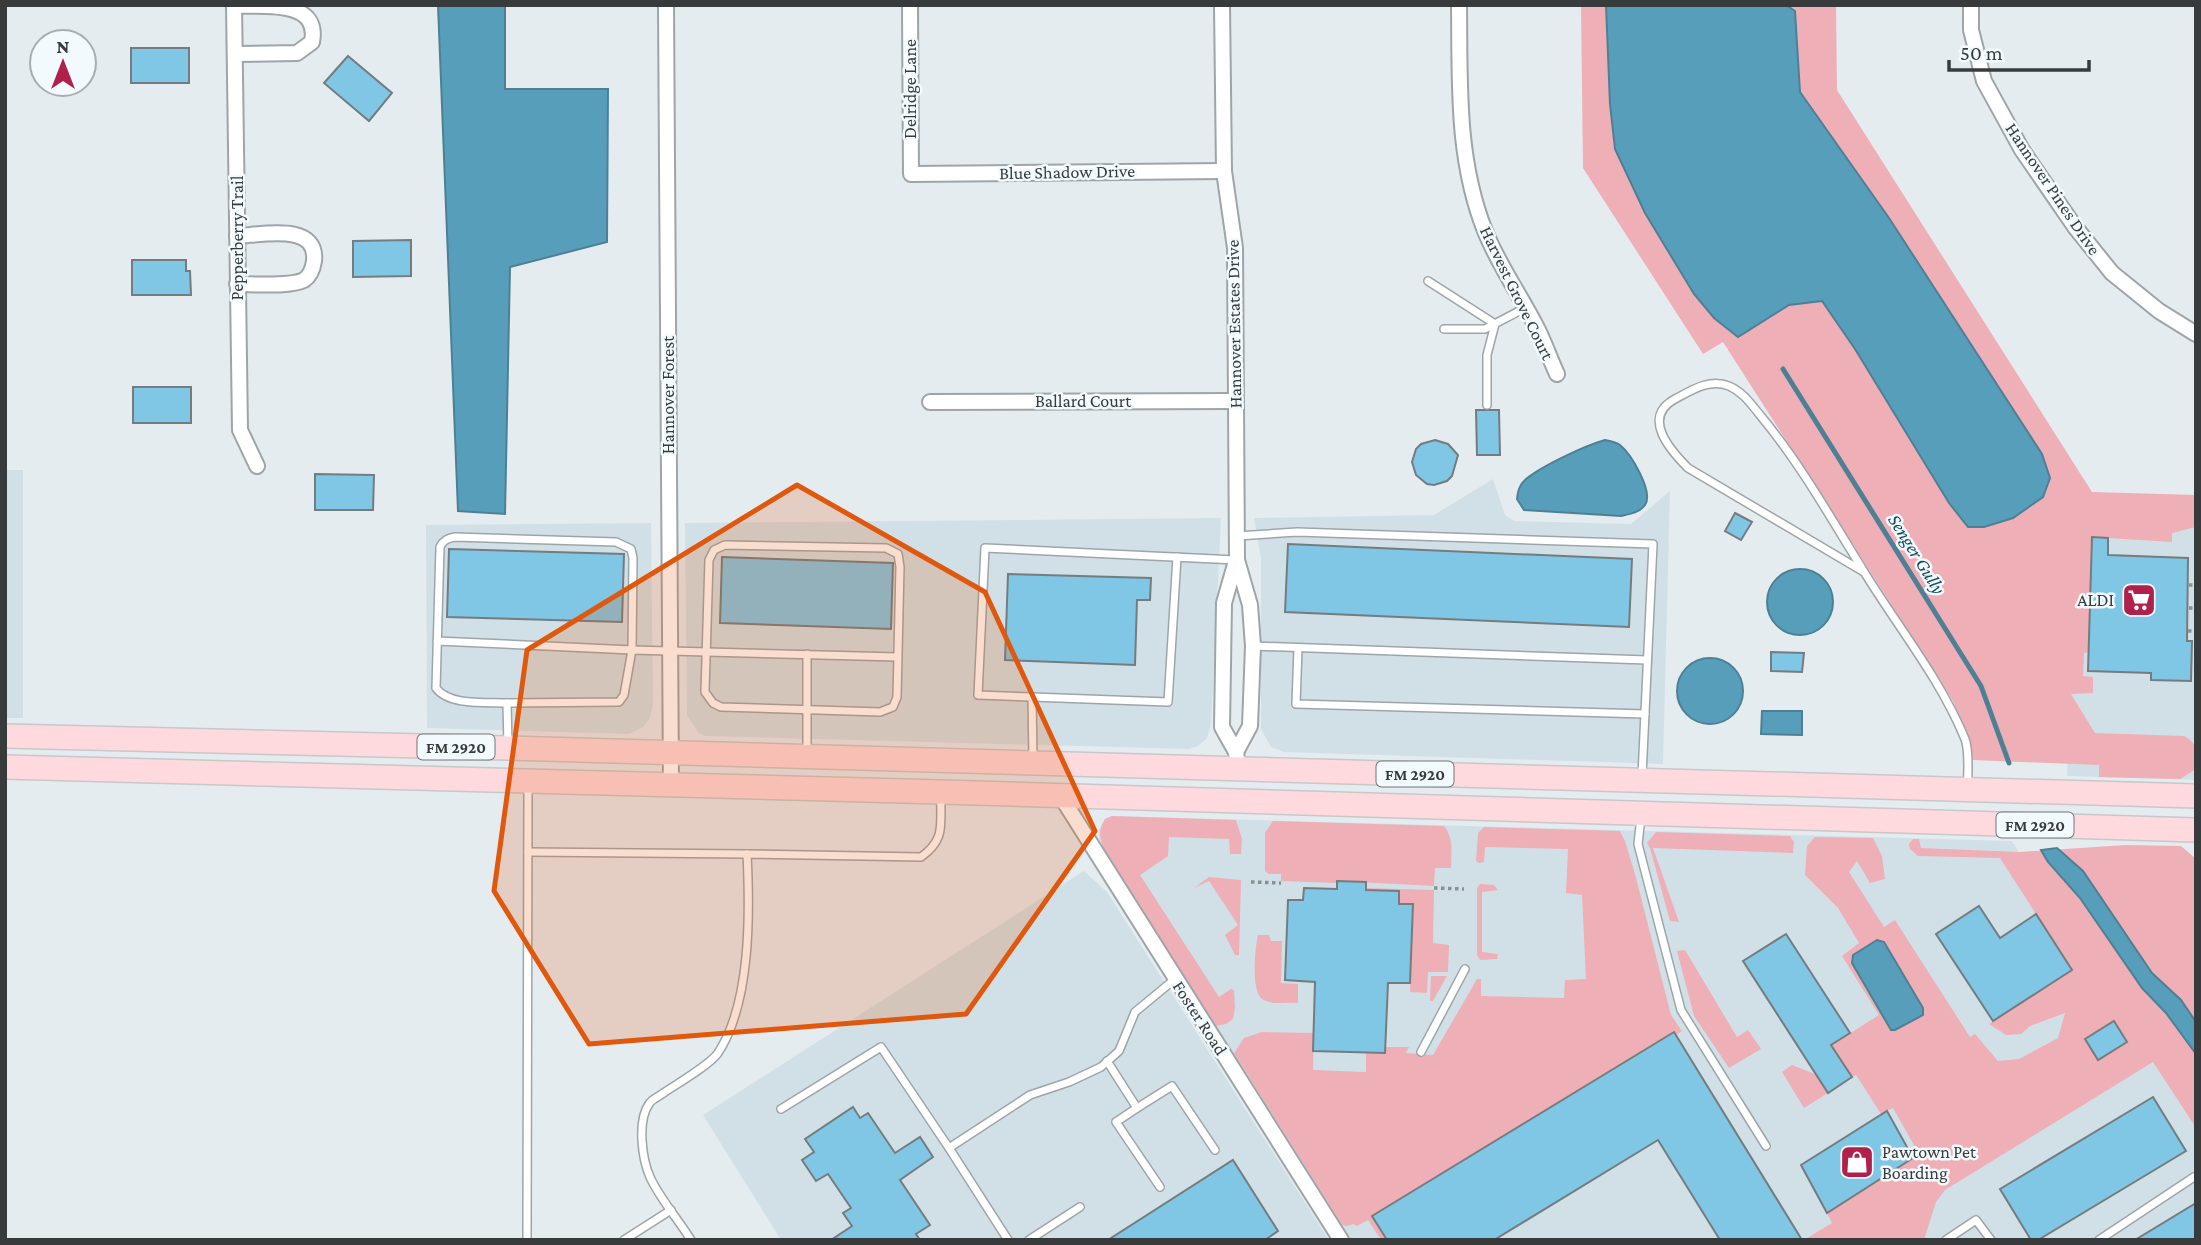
<svg xmlns="http://www.w3.org/2000/svg" width="2201" height="1245" font-family="'Crimson Pro',serif">
<style>
.built{fill:#d1e0e7}
.green{fill:#efafb7;fill-rule:evenodd}
.water{fill:#579ebb;stroke:#4e8095;stroke-width:2}
.lines{fill:none;stroke-linecap:round;stroke-linejoin:round}
.stream{stroke:#4e8095;stroke-width:5}
.building{fill:#80c7e5;stroke:#757c7f;stroke-width:2}
.lane-casing{stroke:#9ea5a8;stroke-width:10}
.street-casing{stroke:#9ea5a8;stroke-width:18}
.primary-casing{stroke:#c7c8c8;stroke-width:26}
.path{stroke:#8b9093;stroke-width:3.5;stroke-dasharray:3.5 3.5;stroke-linecap:butt}
.lane{stroke:#fff;stroke-width:7}
.street{stroke:#fff;stroke-width:14}
.primary{stroke:#fed9de;stroke-width:23}
.marked{fill:#df580e;fill-opacity:0.2;stroke:#df580e;stroke-width:5;stroke-linejoin:round}
.labels{text-anchor:middle;dominant-baseline:central;stroke-width:5;stroke-linejoin:round;paint-order:stroke}
.shield{fill:#f2fafd;stroke:#707476;stroke-width:2}
.shield-label{font-size:16px;font-weight:bold;fill:#383b3c}
.street-label{font-size:18px;fill:#383b3c;stroke:#f2fafd}
.poi-label{font-size:18px;fill:#383b3c;stroke:#f2fafd;text-anchor:end}
.water-label{font-size:19px;font-style:italic;fill:#114c61;stroke:#f2fafd}
</style>
<rect width="100%" height="100%" fill="#e5ecf0"/>
<g class="built">
<rect x="5" y="470" width="18" height="248"/>
<polygon points="1493,479 1505,515 1514,521 1631,524 1670,491 1663,764 1284,752 1271,747 1261,729 1261,559 1254,518 1434,515"/>
<polygon points="2196,495 2196,780 2067,776 2079,500"/>
<polygon points="1221,518 1211,725 1207,738 1198,746 1189,749 705,736 699,733 687,716 685,523"/>
<polygon points="651,523 653,704 650,718 643,727 629,734 427,728 426,525"/>
<polygon points="1112,816 2012,841 2196,1128 2196,1240 1351,1240 1105,851 1099,839 1099,829 1105,819"/>
<polygon points="1084,871 1107,892 1329,1240 781,1240 703,1115"/>
</g>
<g class="green">
<path d="M 1581,5 L 1836,5 L 1837,90 L 2092,492 L 2196,495 L 2196,527 L 2172,533 L 2172,542 L 2108,538 L 2089,652 L 2084,653 L 2083,676 L 2093,677 L 2093,693 L 2071,694 L 2095,733 L 2184,736 C 2199,743 2196,754 2196,769 L 2180,779 L 2099,777 L 2099,765 L 1972,760 L 1965,731 L 1953,701 L 1723,342 L 1703,354 L 1583,168 Z"/>
<path d="M 1112,816 L 1236,820 L 1242,839 L 1241,854 L 1230,854 L 1229,839 L 1169,837 L 1168,856 L 1140,875 L 1219,997 L 1231,989 L 1234,990 L 1235,1008 L 1233,1019 L 1226,1024 L 1215,1026 L 1105,851 C 1099,838 1098,831 1105,819 Z"/>
<path d="M 1273,821 L 1444,826 C 1454,838 1451,853 1451,868 L 1435,868 L 1434,886 L 1338,881 L 1337,883 L 1281,881 L 1281,874 L 1269,874 L 1265,871 L 1265,833 Z"/>
<polygon points="1484,827 1620,831 1625,841 1635,874 1671,1015 1682,1031 1676,1035 1673,1032 1373,1216 1387,1240 1381,1240 1368,1220 1357,1226 1353,1224 1347,1226 1342,1225 1234,1053 1244,1038 1262,1032 1314,1033 1313,1070 1366,1072 1366,1052 1385,1053 1385,1047 1409,1047 1406,1053 1433,1055 1477,979 1481,979 1481,996 1564,998 1565,980 1586,979 1582,895 1566,893 1568,849 1485,847 1484,862 1479,863 1476,861 1478,833"/>
<polygon points="1656,832 1790,836 1794,842 1793,853 1653,848 1679,922 1670,921 1650,848 1647,843"/>
<path d="M 1815,837 L 1873,838 L 1882,856 L 1885,879 L 1870,883 L 1857,861 L 1849,872 L 1884,927 L 1895,920 L 1970,1037 L 1975,1034 L 1998,1061 L 2019,1059 L 2058,1038 L 2065,1013 L 2030,1026 L 2021,1034 L 2006,1035 L 1989,1024 L 2072,970 L 2000,858 L 1918,856 L 1910,849 L 1909,844 L 1913,839 L 1919,839 L 1921,848 L 2019,852 L 2125,845 L 2181,846 L 2195,858 L 2196,866 L 2196,1128 L 2153,1062 L 1945,1190 L 1936,1202 L 1924,1240 L 1804,1240 L 1832,1223 L 1827,1213 L 1919,1154 L 1893,1108 L 1881,1114 L 1856,1075 L 1852,1077 L 1842,1061 L 1827,1064 L 1809,1059 L 1879,1015 L 1842,956 L 1859,943 L 1838,908 L 1805,875 L 1807,846 ZM 2114,1021 L 2127,1042 L 2098,1059 L 2085,1039 Z"/>
<polygon points="1209,877 1241,880 1239,955 1235,955 1225,935 1238,925 1209,881 1194,888"/>
<polygon points="1480,884 1494,885 1498,890 1482,892 1482,952 1498,954 1497,959 1480,960 1477,955 1477,888"/>
<polygon points="1365,888 1434,890 1433,943 1449,945 1448,972 1428,972 1427,993 1410,992 1413,904 1399,904 1398,891 1365,890"/>
<path d="M 1258,935 L 1269,935 L 1271,941 L 1282,941 L 1281,983 L 1298,984 L 1298,1003 C 1288,1002 1273,1005 1264,1000 C 1250,994 1255,948 1258,935 Z"/>
<polygon points="1685,950 1737,1037 1748,1030 1761,1049 1729,1068 1694,1016 1677,951"/>
<polygon points="1431,976 1447,976 1433,1001 1430,1001"/>
<polygon points="1792,1065 1815,1074 1828,1093 1804,1108 1782,1072"/>
</g>
<g class="water">
<polygon points="438,5 505,5 505,89 608,89 607,242 510,267 505,514 458,511"/>
<polygon points="1606,5 1786,5 1795,11 1800,92 1889,218 2042,454 2050,478 2043,497 2013,518 1984,527 1968,527 1949,503 1855,349 1822,301 1789,305 1738,337 1714,318 1694,294 1645,213 1615,149 1610,104"/>
<path d="M 1605,440 C 1610,441 1616,442 1620,445 C 1631,454 1654,492 1645,505 C 1639,513 1630,514 1621,516 L 1524,510 L 1517,499 C 1518,491 1519,485 1526,479 C 1542,466 1584,446 1605,440 Z"/>
<circle cx="1800" cy="602" r="33"/>
<circle cx="1710" cy="691" r="33"/>
<polygon points="1762,711 1802,711 1802,735 1761,734"/>
<polygon points="2057,848 2083,871 2152,973 2181,1000 2196,1022 2196,1054 2166,1013 2142,988 2080,898 2048,862 2041,850"/>
<polygon points="1877,940 1884,942 1923,1008 1923,1015 1895,1030 1891,1030 1852,963 1853,955"/>
</g>
<g class="lines">
<polyline class="stream" points="1783,369 1981,686 2009,763"/>
</g>
<g class="building">
<rect x="131" y="48" width="58" height="35"/>
<polygon points="348,56 392,93 369,121 324,83"/>
<polygon points="411,240 411,276 353,277 353,241"/>
<polygon points="132,260 186,260 186,271 190,271 191,295 132,295"/>
<rect x="133" y="387" width="58" height="36"/>
<polygon points="1476,410 1499,410 1500,455 1477,455"/>
<polygon points="1435,440 1448,444 1458,455 1452,476 1447,481 1434,485 1427,484 1416,475 1412,462 1416,449 1421,444"/>
<polygon points="315,474 374,475 373,510 315,510"/>
<polygon points="1735,513 1752,522 1741,540 1725,531"/>
<polygon points="2092,537 2108,538 2108,555 2188,558 2187,641 2192,641 2191,681 2151,680 2151,673 2088,671"/>
<polygon points="1288,544 1632,559 1629,627 1285,612"/>
<polygon points="449,549 624,554 622,622 447,617"/>
<polygon points="722,557 893,563 891,629 720,623"/>
<polygon points="1008,574 1151,578 1150,600 1137,600 1135,665 1005,660"/>
<polygon points="1771,652 1804,653 1802,672 1771,671"/>
<polygon points="1337,881 1366,882 1366,890 1399,891 1399,904 1413,904 1410,983 1388,983 1385,1053 1313,1051 1315,982 1285,980 1288,900 1303,900 1304,888 1337,889"/>
<polygon points="1979,906 2000,938 2036,914 2072,970 1993,1021 1936,934"/>
<polygon points="1786,934 1850,1033 1831,1045 1852,1077 1828,1093 1743,961"/>
<polygon points="2114,1021 2127,1042 2098,1060 2085,1039"/>
<polygon points="1674,1032 1802,1240 1720,1240 1658,1140 1494,1240 1387,1240 1372,1216"/>
<polygon points="2153,1097 2186,1151 2038,1240 2031,1240 2000,1189"/>
<polygon points="853,1107 860,1118 868,1113 895,1153 920,1137 933,1157 900,1180 930,1225 916,1234 920,1240 831,1240 852,1226 843,1213 851,1208 828,1174 816,1181 802,1160 814,1152 805,1139"/>
<polygon points="1887,1111 1913,1158 1827,1213 1801,1165"/>
<polygon points="1233,1160 1278,1231 1265,1240 1108,1240"/>
<polygon points="2196,1203 2196,1240 2135,1240"/>
</g>
<g class="lines">
<g class="lane-casing">
<g id="lane">
<polyline points="1428,281 1495,324 1487,355 1487,405"/>
<polyline points="1444,329 1485,329 1525,308"/>
<polyline points="1237,536 1297,532 1653,544 1642,776"/>
<polygon points="725,545 886,548 898,554 900,567 897,697 893,707 880,712 721,707 713,703 705,692 709,560 714,550"/>
<path d="M 1864,572 L 1688,468 C 1670,450 1641,417 1675,399 C 1692,390 1710,378 1729,386 C 1743,392 1751,404 1760,415 C 1800,463 1830,517 1863,570 C 1897,626 1940,678 1965,739 C 1970,752 1967,772 1968,786"/>
<path d="M 437,641 L 632,650 L 633,558 L 631,549 L 616,542 L 455,537 C 448,538 443,540 440,547 L 436,688 C 449,706 486,702 507,703"/>
<polyline points="1253,646 1647,660"/>
<polyline points="1298,648 1296,704 1645,714"/>
<polyline points="1032,697 1168,702 1177,557"/>
<polyline points="508,746 507,703 619,702 624,695 632,650 897,657"/>
<polyline points="807,755 807,654"/>
<polyline points="1033,761 1032,697 978,695 985,548 1236,560"/>
<polyline points="1641,817 1638,844 1681,1010 1766,1146"/>
<polyline points="528,852 747,854"/>
<polyline points="1421,1052 1465,969"/>
<polyline points="1107,1061 1137,1108 1172,1086 1215,1150"/>
<polyline points="1137,1108 1116,1122 1160,1187"/>
<polyline points="781,1109 881,1047 949,1148 1030,1095 1069,1082 1101,1067 1119,1051 1135,1012 1175,979"/>
<polyline points="949,1148 1008,1240"/>
<polyline points="527,1240 528,785"/>
<polyline points="624,1240 671,1210"/>
<path d="M 691,1240 C 678,1219 660,1199 650,1177 C 642,1159 637,1121 649,1104 C 651,1100 658,1097 662,1094 C 675,1085 710,1065 718,1053 C 751,1003 750,913 747,854 L 921,857 C 946,839 940,825 941,797"/>
<polyline points="1029,1240 1080,1207"/>
<polyline points="1946,1240 1976,1220 1991,1240"/>
<polyline points="2099,1240 2194,1177"/>
</g>
</g>
<g class="street-casing">
<g id="street">
<polyline points="234,5 240,430 257,466"/>
<polyline points="666,5 671,785"/>
<polyline points="910,5 911,174 1224,171"/>
<polyline points="1222,5 1224,171 1235,248 1237,560 1250,605 1253,646 1250,726 1236,752"/>
<path d="M 1459,5 C 1460,82 1456,158 1485,231 C 1499,266 1521,296 1538,330 C 1545,344 1550,359 1557,374"/>
<polyline points="1971,5 1971,30 1984,81 2022,150 2075,227 2112,273 2159,311 2196,334"/>
<path d="M 234,6 C 266,6 320,0 312,42 L 297,53 L 235,54"/>
<path d="M 237,236 C 261,235 318,222 314,261 C 313,268 310,276 304,280 C 290,287 254,284 237,284"/>
<polyline points="930,402 1236,401"/>
<polyline points="1236,561 1224,603 1222,727 1236,752 1237,759"/>
<polyline points="1060,795 1341,1240"/>
</g>
</g>
<g class="primary-casing">
<g id="primary">
<polyline points="5,736 508,748 2196,796"/>
<polyline points="5,767 941,792 2196,830"/>
</g>
</g>
<g class="path">
<polyline points="2189,585 2196,585"/>
<polyline points="2189,608 2196,608"/>
<polyline points="2188,631 2196,631"/>
<polyline points="1251,882 1281,883"/>
<polyline points="1434,888 1464,889"/>
</g>
<use href="#lane" class="lane"/>
<use href="#street" class="street"/>
<use href="#primary" class="primary"/>
</g>
<path class="marked" d="M 797,485 L 985,592 L 1095,831 L 966,1014 L 589,1044 L 494,891 L 527,650 Z"/>
<defs>
<g id="supermarket-square" transform="scale(1.75)"><rect x="-9" y="-9" width="18" height="18" rx="4" fill="#b11f4b" stroke="#f2fafd"/><path d="M-6-5.5h2.5l.6 2H6L4.5 2H-2.5L-4.4-4H-6ZM-1.5 3.2a1.3 1.3 0 1 0 .1 0ZM3 3.2a1.3 1.3 0 1 0 .1 0Z" fill="#fff"/></g>
<g id="shop-square" transform="scale(1.75)"><rect x="-9" y="-9" width="18" height="18" rx="4" fill="#b11f4b" stroke="#f2fafd"/><path d="M-5-2.5h2.3a2.7 3.5 0 0 1 5.4 0H5L5.5 6h-11ZM-1.5-2.5h3a1.5 2.3 0 0 0-3 0Z" fill="#fff"/></g>
</defs>
<g fill-rule="evenodd">
<use href="#supermarket-square" x="2139" y="600"/>
<use href="#shop-square" x="1857" y="1162"/>
</g>
<g class="labels">
<g class="shield">
<rect x="417.5" y="734.5" width="77" height="25" rx="5"/>
<rect x="1376.5" y="761.5" width="77" height="25" rx="5"/>
<rect x="1996.5" y="812.5" width="77" height="25" rx="5"/>
</g>
<g class="shield-label">
<text x="456" y="747">FM 2920</text>
<text x="1415" y="774">FM 2920</text>
<text x="2035" y="825">FM 2920</text>
</g>
<g class="street-label">
<text transform="translate(910 89) rotate(-90)">Delridge Lane</text>
<text transform="translate(1067 172) rotate(-1)">Blue Shadow Drive</text>
<text transform="translate(2053 189) rotate(56)">Hannover Pines Drive</text>
<text transform="translate(237 238) rotate(-90)">Pepperberry Trail</text>
<text transform="translate(1517 293) rotate(64)">Harvest Grove Court</text>
<text transform="translate(1234 324) rotate(-91)">Hannover Estates Drive</text>
<text transform="translate(668 395) rotate(-90)">Hannover Forest</text>
<text x="1083" y="401">Ballard Court</text>
<text transform="translate(1200 1018) rotate(57)">Foster Road</text>
</g>
<g class="poi-label">
<text x="2114" y="600">ALDI</text>
<text x="1882" y="1152" text-anchor="start">Pawtown Pet<tspan x="1882" dy="21">Boarding</tspan></text>
</g>
<g class="water-label">
<text transform="translate(1917 554) rotate(58)">Senger Gully</text>
</g>
</g>
<rect width="2201" height="1245" fill="none" stroke="#383b3c" stroke-width="14"/>
<g transform="translate(63 63)"><circle r="33" fill="#f2fafd" stroke="#a8aeb0" stroke-width="2"/>
<path d="M0-5L12 26L0 18L-12 26Z" fill="#b11f4b"/>
<text y="-10" font-size="19" font-weight="bold" text-anchor="middle" fill="#383b3c">N</text>
</g>
<path d="M1949 60v10h140v-10" fill="none" stroke="#383b3c" stroke-width="3.5"/>
<text x="1960" y="60" font-size="21" fill="#383b3c" stroke="#f2fafd" stroke-width="5" paint-order="stroke">50 m</text>
</svg>
